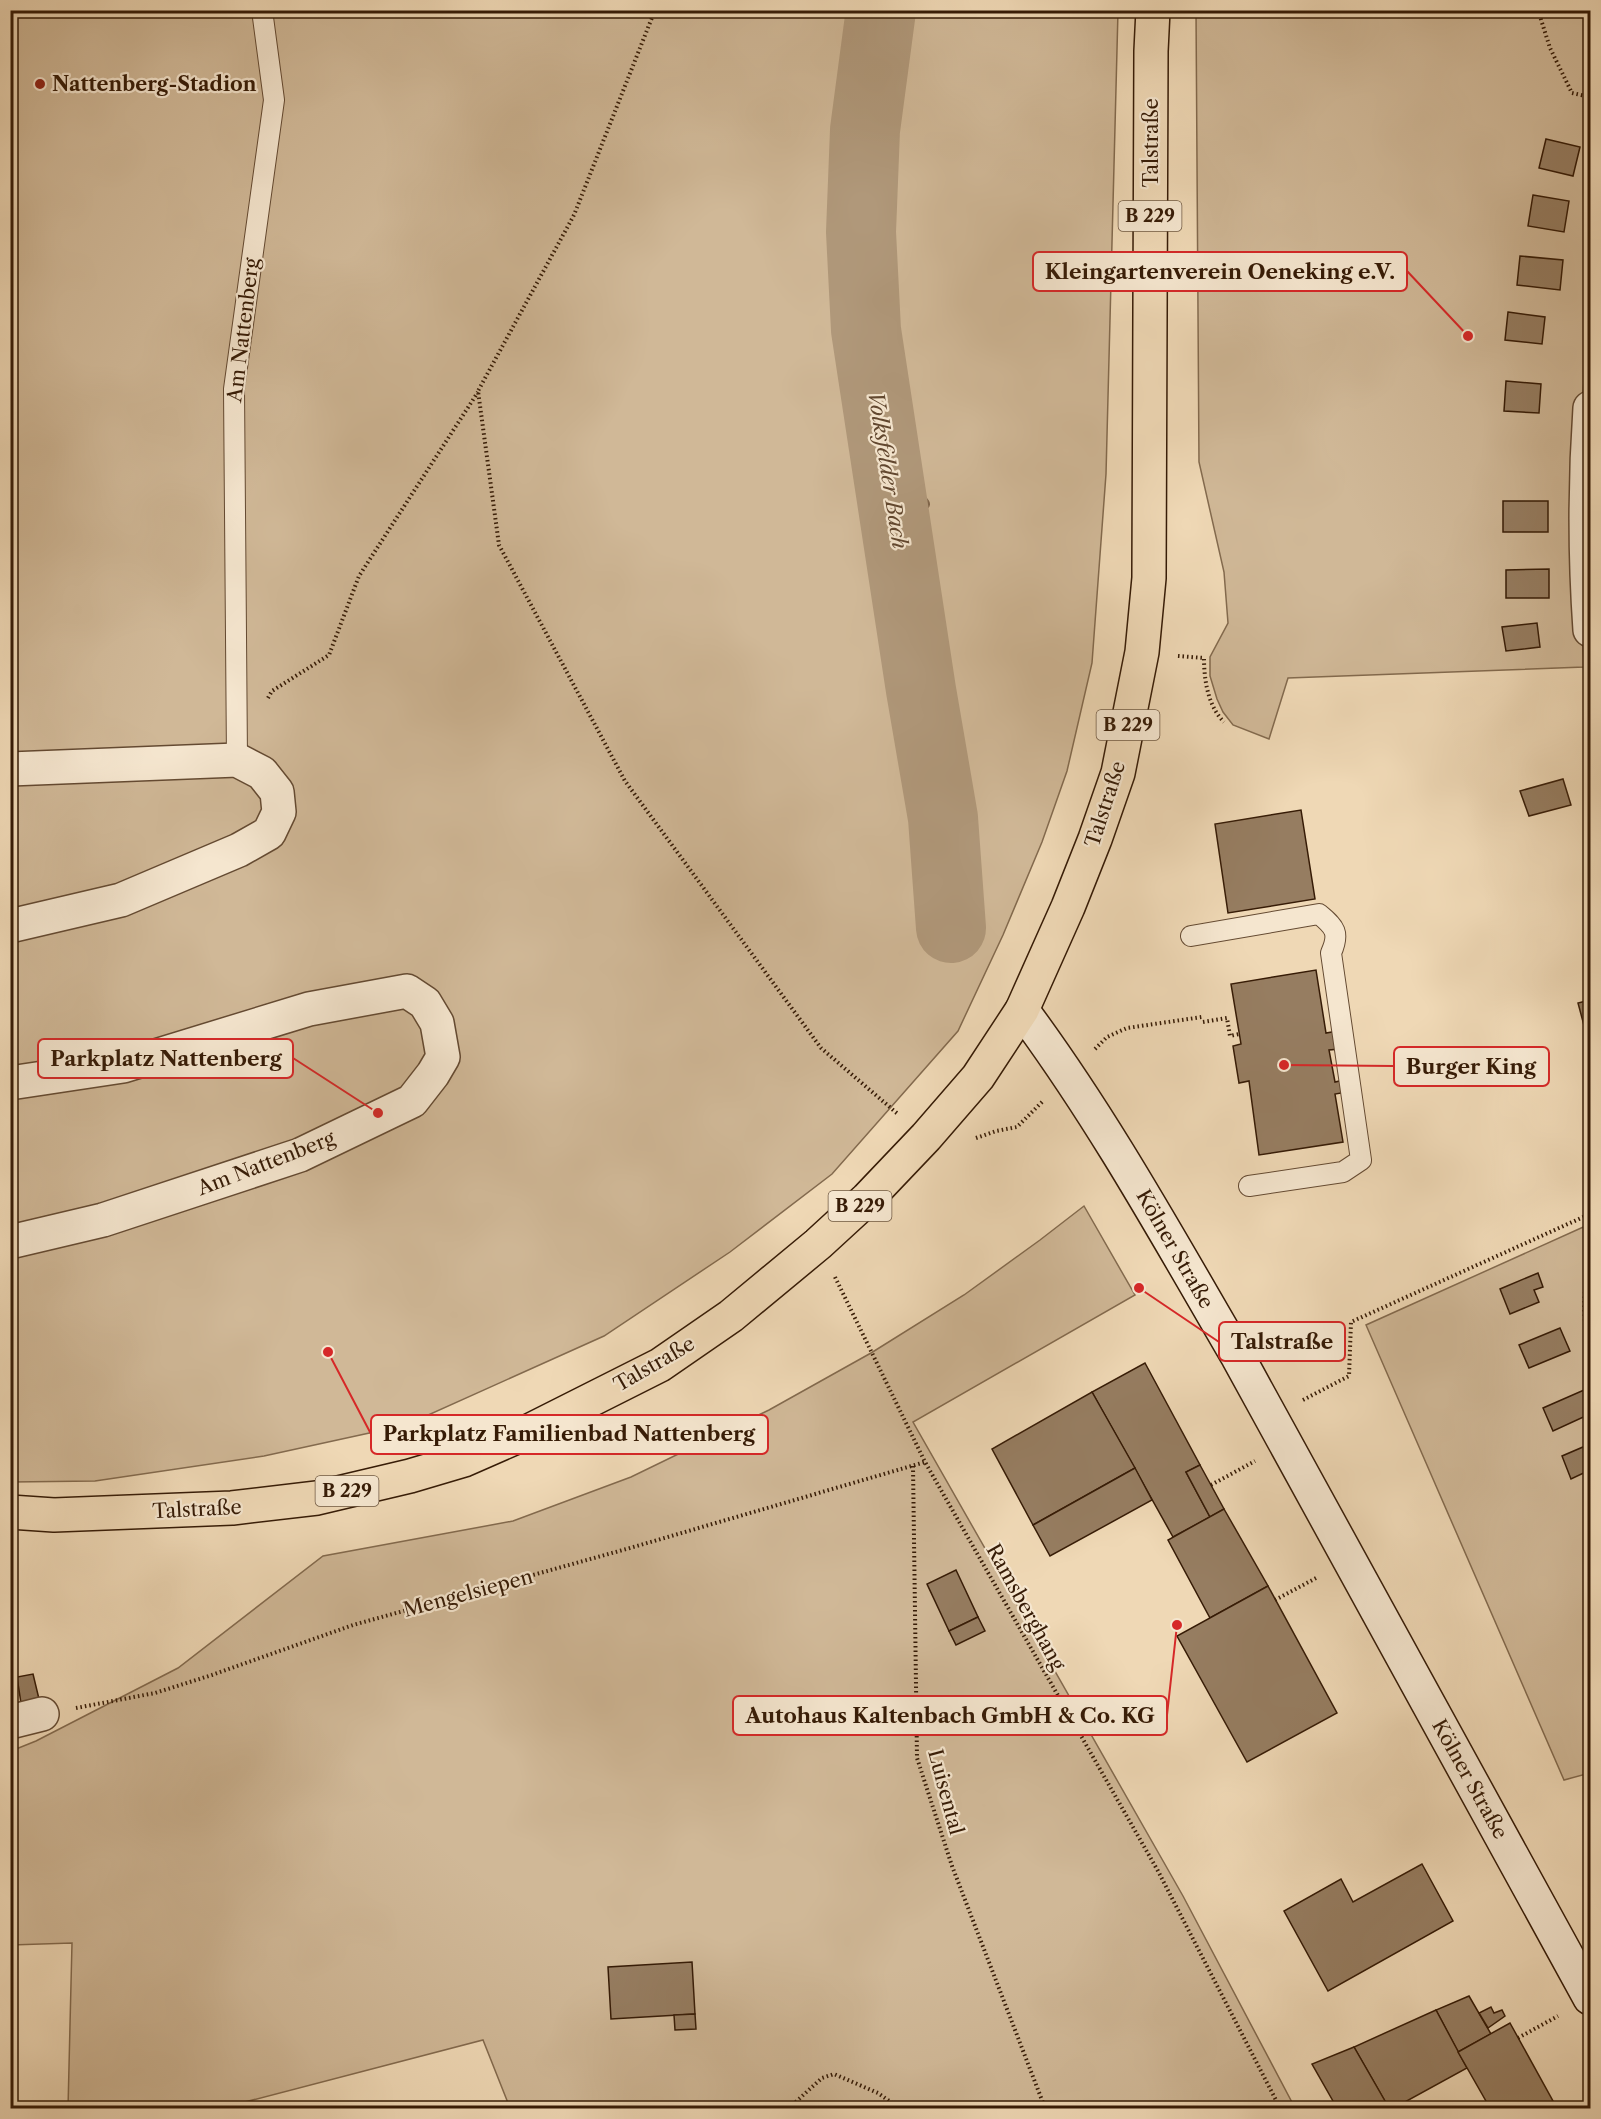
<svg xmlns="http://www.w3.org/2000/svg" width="1601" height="2119" font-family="'Libre Caslon Text',serif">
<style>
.green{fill:#d0b897;stroke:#836a4e;stroke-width:1.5}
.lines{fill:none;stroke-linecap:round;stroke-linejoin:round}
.stream{stroke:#7f664c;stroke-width:12}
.river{stroke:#b0987a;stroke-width:70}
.building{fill:#967d61;stroke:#361b06;stroke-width:1.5}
.lane-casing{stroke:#644a32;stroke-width:22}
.street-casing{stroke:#644a32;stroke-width:36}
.secondary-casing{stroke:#361b06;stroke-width:36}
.primary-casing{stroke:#361b06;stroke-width:36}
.path{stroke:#361b06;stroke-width:4;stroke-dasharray:1.5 3;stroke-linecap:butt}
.lane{stroke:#f5e6cf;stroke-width:20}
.street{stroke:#f5e6cf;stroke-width:33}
.secondary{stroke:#f5e6cf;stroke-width:33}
.primary{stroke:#efd8b5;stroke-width:33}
.poi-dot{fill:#8f2418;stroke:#f5e6cf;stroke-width:2}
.labels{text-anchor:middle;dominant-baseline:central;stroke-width:4.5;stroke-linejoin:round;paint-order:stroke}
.shield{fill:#f5e6cf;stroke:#6f5842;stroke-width:1.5}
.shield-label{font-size:18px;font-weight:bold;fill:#361b06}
.poi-label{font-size:20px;font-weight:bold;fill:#361b06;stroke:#f5e6cf;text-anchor:start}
.street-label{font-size:20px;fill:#361b06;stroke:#f5e6cf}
.water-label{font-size:21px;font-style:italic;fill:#61472f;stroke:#f5e6cf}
.leader{fill:none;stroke:#d62828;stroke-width:2}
.callout-dot{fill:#d62828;stroke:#f5e6cf;stroke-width:2}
.callout{fill:#f5e6cf;stroke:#d62828;stroke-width:2}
.callout-label{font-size:21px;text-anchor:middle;font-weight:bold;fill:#361b06}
</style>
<rect width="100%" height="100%" fill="#efd8b5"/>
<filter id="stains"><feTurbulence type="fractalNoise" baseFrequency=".00333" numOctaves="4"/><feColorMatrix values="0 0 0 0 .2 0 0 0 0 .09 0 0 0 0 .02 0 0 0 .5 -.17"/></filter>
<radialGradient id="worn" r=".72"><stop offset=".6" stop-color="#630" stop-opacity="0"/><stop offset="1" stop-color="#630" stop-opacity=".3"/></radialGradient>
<g class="green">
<polygon points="10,11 1118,11 1106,474 1092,663 1067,771 1042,842 1003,935 958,1031 832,1174 730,1252 604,1336 406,1425 264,1456 95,1481 11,1482"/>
<polygon points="1196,11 1590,11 1590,296 1579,450 1579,542 1584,667 1288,678 1269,739 1233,725 1223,712 1217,699 1210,676 1210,657 1228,623 1224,572 1199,462"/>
<polygon points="1084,1206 1135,1295 913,1422 1183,1896 1295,2108 510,2108 483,2040 222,2108 68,2108 72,1943 11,1945 11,1751 36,1741 178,1668 323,1556 513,1521 631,1477 769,1410 871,1353 964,1295 1040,1240"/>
<polygon points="1590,1224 1590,1773 1564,1780 1366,1325"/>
</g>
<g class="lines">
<polyline class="stream" points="883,444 898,469 924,504"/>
<polyline class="river" points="881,10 865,130 861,232 866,330 921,690 943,818 951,928"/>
</g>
<g class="building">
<polygon points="1546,139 1580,147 1573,176 1539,168"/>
<polygon points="1533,195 1569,201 1564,232 1528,226"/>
<polygon points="1520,256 1563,260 1560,290 1517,285"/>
<polygon points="1508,312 1545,317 1542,344 1505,340"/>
<polygon points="1506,381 1541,384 1539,413 1504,411"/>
<rect x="1503" y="501" width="45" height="31"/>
<polygon points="1549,569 1549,598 1506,598 1506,570"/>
<polygon points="1537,623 1540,647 1506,651 1502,627"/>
<polygon points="1563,779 1571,805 1529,816 1520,791"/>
<polygon points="1301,810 1315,899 1228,913 1215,824"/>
<polygon points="1316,970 1326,1033 1337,1031 1340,1049 1329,1050 1335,1082 1344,1080 1347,1092 1335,1094 1343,1142 1259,1155 1249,1081 1239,1083 1233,1046 1241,1044 1231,984"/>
<polygon points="1590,1000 1590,1048 1578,1003"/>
<polygon points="1538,1273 1543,1287 1534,1290 1539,1302 1510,1314 1500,1289"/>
<polygon points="1560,1328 1570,1351 1529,1368 1519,1345"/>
<polygon points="1145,1363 1200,1465 1186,1472 1210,1517 1173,1537 1092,1392"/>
<polygon points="1584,1390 1590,1403 1590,1414 1553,1431 1543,1408"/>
<polygon points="1092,1392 1135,1468 1033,1525 992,1449"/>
<polygon points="1590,1444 1590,1470 1571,1479 1562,1456"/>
<polygon points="1200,1465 1224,1509 1210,1517 1186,1472"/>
<polygon points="1135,1468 1152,1500 1050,1556 1033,1525"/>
<polygon points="1224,1509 1268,1586 1210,1618 1168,1540"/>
<polygon points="956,1570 978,1617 949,1631 927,1584"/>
<polygon points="1268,1586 1337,1713 1247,1762 1177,1636"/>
<polygon points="978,1617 985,1631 956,1645 949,1631"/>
<polygon points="33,1674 39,1699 21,1703 17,1677"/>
<polygon points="1422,1864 1453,1921 1328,1991 1284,1911 1341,1879 1353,1902"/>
<polygon points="692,1962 695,2014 611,2019 608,1967"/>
<polygon points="1469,1996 1491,2034 1458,2052 1436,2010"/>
<polygon points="1491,2007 1494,2013 1502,2010 1505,2016 1488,2028 1479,2013"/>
<polygon points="1436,2010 1467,2068 1394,2108 1389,2108 1354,2047"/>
<polygon points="695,2014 696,2029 675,2030 674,2015"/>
<polygon points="1510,2023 1553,2101 1539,2108 1490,2108 1458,2052"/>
<polygon points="1354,2047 1389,2108 1337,2108 1312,2064"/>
</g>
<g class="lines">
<g class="lane-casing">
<g id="lane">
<polyline points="237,760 234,389 274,100 262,10"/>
<path d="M 1191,936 L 1319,914 C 1335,927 1340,933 1331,953 L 1361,1160 L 1343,1172 L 1249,1186"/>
</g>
</g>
<g class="street-casing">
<g id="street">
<path d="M 1590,408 C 1585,479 1585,559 1590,630"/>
<polyline points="10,769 237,760 262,773 277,792 279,812 269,833 239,850 121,900 10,926"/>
<polyline points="10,1083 123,1066 309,1009 407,991 425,1003 437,1023 443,1057 433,1074 412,1101 300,1155 103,1220 10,1242"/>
<polyline points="10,1722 42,1714"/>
</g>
</g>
<g class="secondary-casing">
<path id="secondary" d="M 1022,1010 C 1103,1119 1169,1239 1238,1357 L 1590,1998"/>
</g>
<g class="primary-casing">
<polyline id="primary" points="10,1512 54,1515 232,1508 317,1498 410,1476 464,1460 521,1435 660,1365 731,1316 818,1244 867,1199 926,1137 978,1077 1022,1010 1068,907 1095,839 1118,773 1142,652 1149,578 1151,51 1153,10"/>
</g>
<g class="path">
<polyline points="655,10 574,215 478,391 499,545 625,781 821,1048 899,1115"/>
<polyline points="1538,10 1550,48 1572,93 1590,97"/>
<path d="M 1178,656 L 1204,658 C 1204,680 1208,706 1224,722"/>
<polyline points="268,698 272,691 329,655 359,576 478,392"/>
<polyline points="1203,1022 1227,1018 1230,1036 1239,1034"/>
<polyline points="1095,1049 1107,1037 1127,1028 1202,1017"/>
<polyline points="976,1138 996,1131 1017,1127 1043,1101"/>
<path d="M 1590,1261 C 1582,1291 1583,1324 1590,1355"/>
<polyline points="835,1277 925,1462 1158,1871 1280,2108"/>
<polyline points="1303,1400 1349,1376 1351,1322 1590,1214"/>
<polyline points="913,1466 917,1758 952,1866 1045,2108"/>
<polyline points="1211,1485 1255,1461"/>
<polyline points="1275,1600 1318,1577"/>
<polyline points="76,1708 155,1693 212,1675 353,1625 630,1548 925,1462"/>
<polyline points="1518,2038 1558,2016"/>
<polyline points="789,2108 822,2078 834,2074 878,2093 899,2108"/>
</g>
<use href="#lane" class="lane"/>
<use href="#street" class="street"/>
<use href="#secondary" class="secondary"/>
<use href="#primary" class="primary"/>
</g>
<circle class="poi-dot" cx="40" cy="84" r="6"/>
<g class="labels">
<g class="shield">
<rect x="1118.5" y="201" width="63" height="30" rx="4.5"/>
<rect x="1096.5" y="710" width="63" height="30" rx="4.5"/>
<rect x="828.5" y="1191" width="63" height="30" rx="4.5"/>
<rect x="315.5" y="1476" width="63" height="30" rx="4.5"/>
</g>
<g class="shield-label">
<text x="1150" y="216">B 229</text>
<text x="1128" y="725">B 229</text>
<text x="860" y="1206">B 229</text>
<text x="347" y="1491">B 229</text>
</g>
<g class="poi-label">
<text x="52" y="84">Nattenberg-Stadion</text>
</g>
<g class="street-label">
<text transform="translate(1151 143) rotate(-90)">Talstraße</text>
<text transform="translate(243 330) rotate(-83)">Am Nattenberg</text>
<text transform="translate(1105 804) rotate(-72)">Talstraße</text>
<text transform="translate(266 1163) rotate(-21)">Am Nattenberg</text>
<text transform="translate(1175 1249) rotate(60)">Kölner Straße</text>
<text transform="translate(654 1364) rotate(-30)">Talstraße</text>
<text transform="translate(197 1509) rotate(-3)">Talstraße</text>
<text transform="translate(468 1593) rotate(-15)">Mengelsiepen</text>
<text transform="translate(1026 1607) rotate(61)">Ramsberghang</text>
<text transform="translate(1470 1779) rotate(61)">Kölner Straße</text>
<text transform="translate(946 1792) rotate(75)">Luisental</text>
</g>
<g class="water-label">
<text transform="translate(888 470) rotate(81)">Volksfelder Bach</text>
</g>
</g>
<path class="leader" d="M1468 336L1407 271M378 1113L293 1058M1284 1065L1394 1066M1139 1288L1219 1342M328 1352L371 1434M1177 1625L1167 1715"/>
<g class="callout-dot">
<circle cx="1468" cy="336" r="6"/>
<circle cx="378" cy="1113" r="6"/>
<circle cx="1284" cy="1065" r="6"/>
<circle cx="1139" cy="1288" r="6"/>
<circle cx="328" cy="1352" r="6"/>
<circle cx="1177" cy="1625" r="6"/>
</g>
<g class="callout">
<rect x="1033" y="252" width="374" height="39" rx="6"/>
<rect x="38" y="1039" width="255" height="39" rx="6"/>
<rect x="1394" y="1047" width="155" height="39" rx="6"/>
<rect x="1219" y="1322" width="126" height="39" rx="6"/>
<rect x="371" y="1415" width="397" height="39" rx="6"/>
<rect x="733" y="1696" width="434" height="39" rx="6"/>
</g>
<g class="callout-label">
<text x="1220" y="279">Kleingartenverein Oeneking e.V.</text>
<text x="166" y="1066">Parkplatz Nattenberg</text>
<text x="1471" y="1074">Burger King</text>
<text x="1282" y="1349">Talstraße</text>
<text x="569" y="1441">Parkplatz Familienbad Nattenberg</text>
<text x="950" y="1723">Autohaus Kaltenbach GmbH &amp; Co. KG</text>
</g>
<rect width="1601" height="2119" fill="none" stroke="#efd8b5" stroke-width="36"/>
<rect x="12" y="12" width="1577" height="2095" fill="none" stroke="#361b06" stroke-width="3"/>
<rect x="18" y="18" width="1565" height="2083" fill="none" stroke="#361b06" stroke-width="1.5"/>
<rect width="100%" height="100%" filter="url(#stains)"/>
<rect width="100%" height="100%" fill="url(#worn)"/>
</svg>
